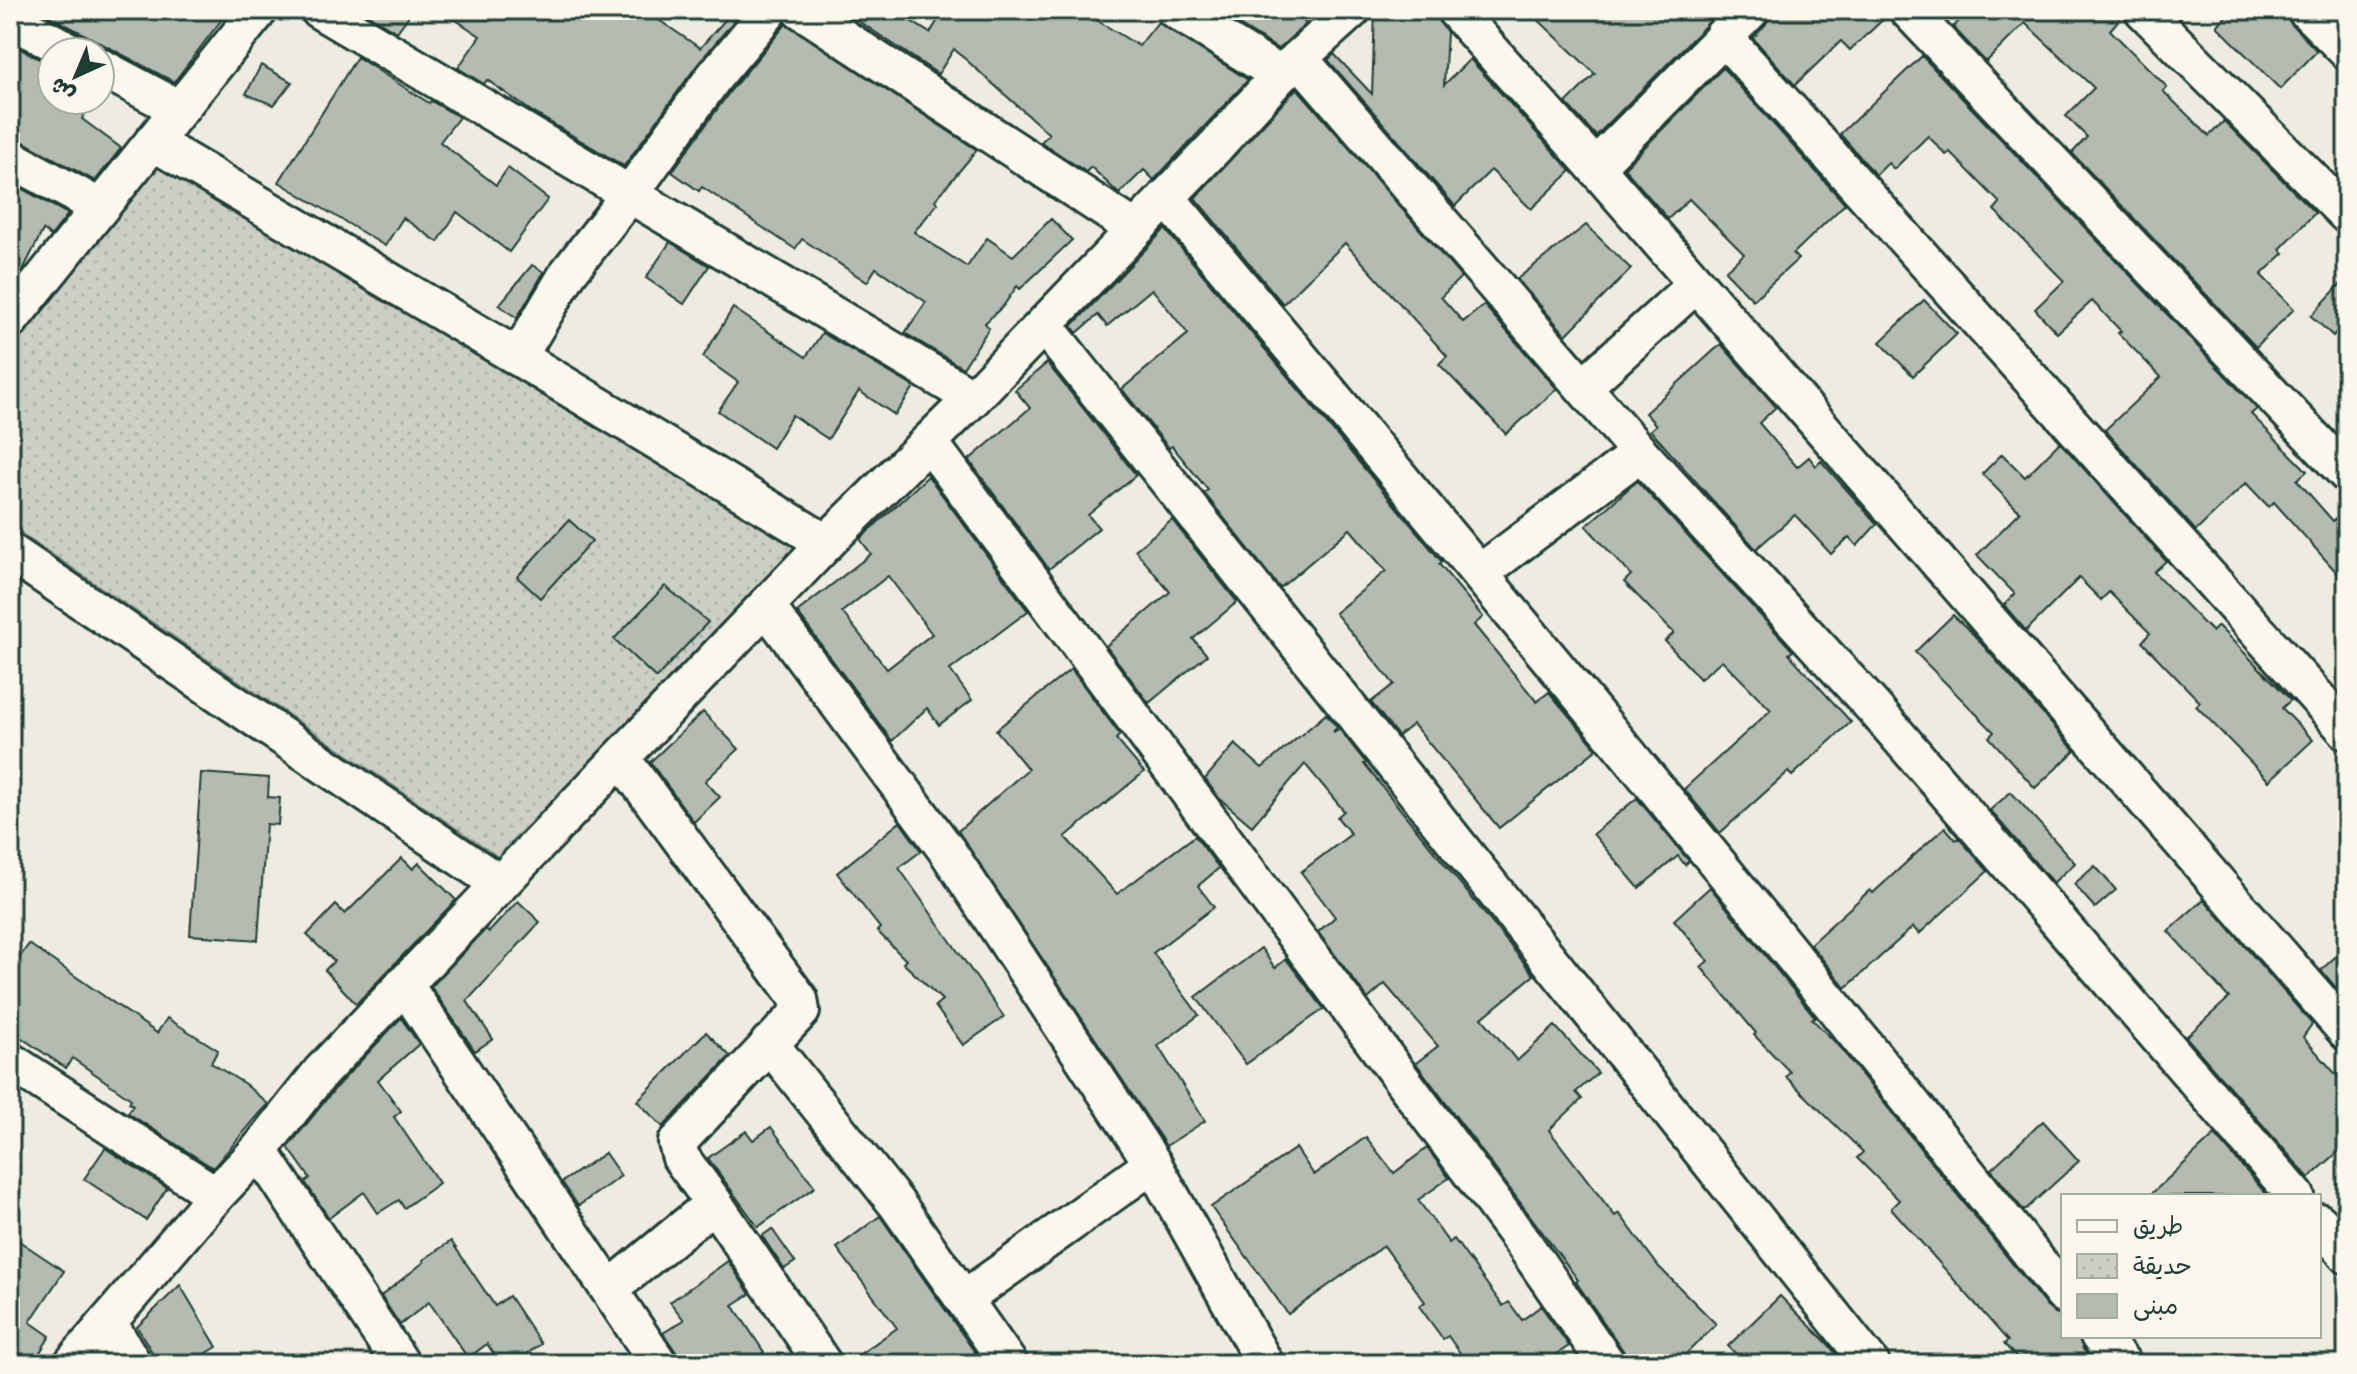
<svg xmlns="http://www.w3.org/2000/svg" width="2357" height="1374" font-family="Dekko,'Playpen Sans Arabic',sans-serif">
<style>
.park{fill:url(#park-dots);stroke:#75867c;stroke-width:2}
.building{fill:#b4bbb0;stroke:#1f3d34;stroke-width:2;fill-rule:evenodd}
.lines{fill:none;stroke-linecap:round;stroke-linejoin:round}
.minor-casing{stroke:#1f3d34;stroke-width:42}
.minor{stroke:#fbf7ec;stroke-width:36}
</style>
<defs>
<pattern id="park-dots" width="8" height="8" patternUnits="userSpaceOnUse" patternTransform="scale(2)"><rect width="8" height="8" fill="#cbcfc4"/><path d="M2 2h.1M6 6h.1" fill="none" stroke="#aeb3a9" stroke-width="1.8" stroke-linecap="round"/></pattern>
</defs>
<rect width="100%" height="100%" fill="#eeece1"/>
<filter id="ink" filterUnits="userSpaceOnUse"><feTurbulence type="fractalNoise" baseFrequency=".0125" numOctaves="2"/><feDisplacementMap in="SourceGraphic" scale="16" xChannelSelector="R" yChannelSelector="G"/><feConvolveMatrix kernelMatrix="1 2 1 2 8 2 1 2 1" color-interpolation-filters="sRGB"/></filter>
<g filter="url(#ink)">
<polygon class="park" points="151,160 805,553 504,861 10,526 10,336"/>
<g class="building">
<polygon points="38,10 229,10 174,82"/>
<polygon points="360,10 413,10 397,32"/>
<polygon points="441,10 644,10 700,48 734,10 743,10 697,65 624,166 531,111 487,80 484,84 458,68 480,36"/>
<polygon points="842,10 893,10 930,33 944,10 1080,10 1139,46 1158,22 1248,80 1154,180 1144,170 1119,194 1091,167 1086,172 1041,142 1049,134 954,49 938,74"/>
<polygon points="1215,10 1293,10 1306,24 1278,49"/>
<polygon points="1528,10 1721,10 1596,136 1566,103 1595,74"/>
<polygon points="1771,10 1888,10 1888,15 1850,50 1841,41 1795,85 1753,38 1766,24"/>
<polygon points="1970,10 2123,10 2123,15 2110,30 2167,87 2163,91 2209,136 2224,121 2315,213 2280,249 2284,253 2261,275 2294,309 2256,347 2072,153 2087,137 2066,116 2094,88 2025,23 1986,62 1953,27"/>
<polygon points="2232,10 2286,10 2291,24 2317,51 2280,89 2217,26"/>
<polygon points="1375,12 1435,16 1447,32 1444,85 1470,59 1571,171 1531,209 1491,170 1455,206 1328,60 1334,54 1372,94"/>
<polygon points="786,24 977,150 935,200 938,203 914,232 967,267 987,238 1013,256 1051,219 1072,240 1020,289 1017,286 1004,305 985,323 989,328 963,368 905,333 926,302 876,268 867,282 802,239 795,249 702,187 699,191 672,172 731,90"/>
<polygon points="10,43 52,66 52,100 92,100 82,119 121,148 95,181 20,140 10,137"/>
<polygon points="1922,56 2257,409 2251,414 2307,471 2297,480 2333,521 2347,509 2347,584 2274,502 2269,507 2246,483 2196,531 2105,430 2161,377 2118,333 2121,331 2092,301 2057,333 2035,309 2064,281 1994,210 2000,203 1950,152 1946,155 1928,136 1894,169 1888,163 1876,175 1840,134"/>
<polygon points="357,57 429,103 431,101 459,117 440,142 496,185 508,168 548,199 509,252 457,212 438,242 403,218 385,246 279,182"/>
<polygon points="261,65 292,82 274,105 246,94"/>
<polygon points="1723,68 1845,204 1793,254 1798,259 1753,300 1725,271 1744,254 1689,199 1668,219 1624,168"/>
<polygon points="1297,88 1461,277 1441,297 1463,322 1484,305 1557,389 1506,434 1439,364 1447,356 1345,243 1283,304 1195,198"/>
<polygon points="10,182 68,214 51,236 43,230 22,272 10,286"/>
<polygon points="1586,225 1631,269 1566,335 1517,279"/>
<polygon points="1165,229 1442,562 1439,564 1483,617 1474,625 1537,702 1549,692 1597,749 1499,828 1413,724 1398,736 1371,702 1394,684 1335,613 1386,571 1350,529 1280,588 1204,493 1208,490 1172,446 1169,448 1122,389 1188,334 1152,289 1107,326 1098,315 1077,333 1072,326"/>
<polygon points="670,242 709,266 684,304 646,278"/>
<polygon points="532,265 544,272 517,318 499,305"/>
<polygon points="2347,277 2347,320 2333,336 2311,316"/>
<polygon points="1924,300 1957,334 1913,376 1880,342"/>
<polygon points="733,308 806,357 822,333 914,387 895,415 859,391 828,439 792,415 772,448 718,411 738,382 703,357"/>
<polygon points="1721,344 1776,407 1759,423 1797,467 1809,457 1816,466 1821,461 1877,524 1857,546 1849,537 1831,554 1795,515 1756,549 1650,430 1656,425 1645,413"/>
<polygon points="1047,363 1136,475 1088,515 1099,528 1049,569 969,460 1030,408 1015,390"/>
<polygon points="2060,442 2166,561 2154,572 2212,632 2218,626 2291,700 2282,708 2313,740 2269,781 2196,706 2200,702 2142,642 2150,633 2109,592 2101,600 2079,578 2026,631 2004,605 2015,594 1977,555 2020,512 1982,474 2002,454 2025,477"/>
<path d="M 928,476 L 1028,611 L 950,670 L 972,700 L 939,725 L 927,708 L 892,741 L 797,612 L 871,554 L 860,539 ZM 888,576 L 932,634 L 887,669 L 842,612 Z"/>
<polygon points="1637,481 1793,651 1789,654 1851,722 1792,776 1788,772 1720,833 1684,789 1771,710 1722,660 1700,679 1665,641 1674,633 1624,582 1631,575 1586,526"/>
<polygon points="569,520 592,541 540,598 517,577"/>
<polygon points="1172,520 1237,602 1193,639 1207,655 1149,703 1106,646 1170,592 1135,550"/>
<polygon points="665,586 708,622 656,678 614,639"/>
<polygon points="1953,615 1974,635 2075,751 2035,788 1989,737 1994,732 1915,652"/>
<polygon points="1071,669 1120,735 1116,739 1144,772 1065,837 1117,894 1195,836 1219,868 1198,886 1214,907 1153,953 1199,1015 1158,1046 1205,1121 1166,1146 958,831 1028,769 996,730"/>
<polygon points="703,712 739,749 705,781 720,797 694,822 650,762"/>
<polygon points="1326,714 1337,727 1333,732 1339,729 1366,763 1364,764 1534,975 1482,1018 1517,1061 1555,1026 1598,1073 1576,1092 1582,1099 1549,1130 1615,1216 1619,1213 1659,1267 1716,1324 1676,1364 1628,1363 1624,1352 1576,1282 1578,1280 1416,1063 1438,1046 1385,984 1368,999 1318,932 1335,917 1301,872 1351,834 1337,817 1344,811 1305,764 1252,826 1219,798 1205,779 1235,744 1262,768"/>
<polygon points="201,773 269,778 268,797 280,798 278,825 266,824 258,940 190,935"/>
<polygon points="2011,792 2075,863 2053,883 1990,810"/>
<polygon points="1637,798 1689,861 1685,865 1678,856 1639,888 1593,834"/>
<polygon points="900,822 921,851 899,868 1004,1017 963,1045 935,1006 942,1000 903,963 906,960 877,931 880,928 837,873"/>
<polygon points="1945,827 1956,840 1959,838 1988,871 1919,934 1913,927 1846,988 1810,944 1870,890 1873,893"/>
<polygon points="402,858 413,869 419,863 456,900 356,1004 325,970 334,961 307,935 336,905 345,914"/>
<polygon points="2095,866 2116,890 2095,908 2074,884"/>
<polygon points="1710,887 1815,1017 1812,1019 1837,1044 2047,1307 2055,1313 2063,1315 2063,1336 2079,1336 2083,1349 2095,1364 2022,1364 2004,1344 2008,1341 1891,1208 1899,1200 1857,1158 1863,1152 1786,1077 1790,1072 1754,1035 1756,1033 1701,967 1708,961 1674,920"/>
<polygon points="2204,899 2312,1024 2303,1037 2347,1087 2347,1144 2309,1178 2186,1037 2229,998 2168,931"/>
<polygon points="518,901 540,922 467,1001 493,1039 475,1051 431,987 486,929 489,932"/>
<polygon points="29,944 157,1033 167,1018 218,1050 211,1063 245,1084 268,1104 213,1168 128,1113 133,1105 129,1103 131,1099 72,1058 66,1068 10,1030 10,971"/>
<polygon points="2347,946 2347,992 2343,996 2321,970"/>
<polygon points="1261,948 1275,968 1286,959 1324,1009 1246,1064 1196,997"/>
<polygon points="401,1018 419,1044 378,1080 401,1111 394,1117 439,1183 404,1208 399,1200 378,1213 364,1192 329,1218 305,1182 310,1178 288,1147 337,1086"/>
<polygon points="706,1032 730,1056 663,1127 637,1101"/>
<polygon points="2043,1121 2079,1161 2024,1211 1991,1169"/>
<polygon points="771,1127 815,1187 758,1227 708,1158 746,1131 753,1140"/>
<polygon points="2215,1135 2268,1196 2149,1196"/>
<polygon points="1366,1137 1394,1173 1427,1148 1449,1178 1418,1200 1449,1243 1454,1239 1503,1306 1509,1302 1522,1320 1541,1306 1569,1346 1542,1364 1468,1364 1448,1336 1443,1339 1419,1306 1425,1302 1384,1246 1288,1314 1211,1207 1296,1148 1314,1175"/>
<polygon points="105,1148 167,1188 146,1220 84,1179"/>
<polygon points="605,1153 621,1176 578,1206 562,1182"/>
<polygon points="880,1216 983,1364 846,1364 897,1328 837,1248"/>
<polygon points="772,1229 795,1262 784,1269 762,1236"/>
<polygon points="10,1235 64,1271 30,1322 50,1336 34,1362 13,1348 10,1352"/>
<polygon points="451,1241 495,1306 509,1296 541,1344 512,1364 501,1364 487,1344 468,1358 429,1302 400,1325 381,1296 424,1262 423,1260"/>
<polygon points="728,1261 750,1294 733,1305 764,1352 747,1364 680,1364 676,1352 663,1333 684,1320 670,1302"/>
<polygon points="180,1285 217,1347 188,1364 159,1364 137,1327"/>
<polygon points="1780,1296 1828,1344 1844,1364 1746,1364 1728,1346"/>
</g>
<g class="lines">
<g class="minor-casing">
<g id="minor">
<polyline points="319,10 973,398"/>
<polyline points="801,10 1135,229"/>
<polyline points="1175,10 1280,75"/>
<polyline points="1455,10 1595,167 2347,1032"/>
<polyline points="1908,10 2347,474"/>
<polyline points="2143,10 2347,215"/>
<polyline points="2306,10 2347,51"/>
<polyline points="10,19 71,52"/>
<polyline points="1723,36 2347,731"/>
<polyline points="1299,58 1640,453 1874,708 2296,1196"/>
<polyline points="100,67 179,109"/>
<polyline points="10,158 99,207"/>
<polyline points="1595,167 1751,10"/>
<path d="M 1166,197 C 1469,560 1771,923 2063,1294"/>
<polyline points="10,320 259,10"/>
<polyline points="1044,325 1871,1364"/>
<polyline points="518,357 568,273 630,194 714,77 770,10"/>
<polyline points="1584,386 1695,285"/>
<polyline points="929,442 1524,1244 1607,1364"/>
<polyline points="826,543 973,398 1215,147 1280,75 1352,10"/>
<polyline points="10,552 500,884 826,543 518,357 153,142"/>
<polyline points="1480,573 1640,453"/>
<polyline points="766,606 948,852 1153,1164 1265,1364"/>
<polyline points="621,758 799,999 801,1011 677,1143 681,1158 714,1203 823,1364"/>
<polyline points="404,984 659,1364"/>
<polyline points="769,1043 896,1203 1009,1364"/>
<polyline points="10,1061 216,1195"/>
<polyline points="259,1150 401,1364"/>
<polyline points="2319,1222 2347,1255"/>
<polyline points="610,1289 714,1203"/>
<polyline points="964,1299 1153,1164"/>
<polyline points="108,1322 133,1364"/>
<polyline points="2099,1336 2123,1364"/>
<polyline points="72,1364 216,1195 259,1150 321,1072 500,884"/>
</g>
</g>
<use href="#minor" class="minor"/>
</g>
</g>
<rect width="2357" height="1374" fill="none" stroke="#fbf7ec" stroke-width="40"/>
<rect x="20" y="20" width="2317" height="1334" fill="none" stroke="#1f3d34" stroke-width="3" filter="url(#ink)"/>
<rect x="2061" y="1194" width="260" height="144" fill="#fbf7ec" stroke="#a3ada2" stroke-width="2"/>
<rect x="2077" y="1220" width="40" height="12" fill="#fbf7ec" stroke="#a3ada2" stroke-width="2"/>
<text x="2133" y="1234" font-size="24" fill="#1f3d34">طريق</text>
<rect x="2077" y="1254" width="40" height="24" fill="url(#park-dots)" stroke="#a3ada2" stroke-width="2"/>
<text x="2133" y="1274" font-size="24" fill="#1f3d34">حديقة</text>
<rect x="2077" y="1294" width="40" height="24" fill="#b4bbb0" stroke="#a3ada2" stroke-width="2"/>
<text x="2133" y="1314" font-size="24" fill="#1f3d34">مبنى</text>
<g transform="translate(76 76) rotate(224)"><circle r="38" fill="#fbf7ec" stroke="#a3ada2" stroke-width="2"/>
<path d="M0-6L14 30L0 20L-14 30Z" fill="#1f3d34"/>
<text y="-12" font-size="22" font-weight="bold" text-anchor="middle" fill="#1f3d34">ش</text>
</g>
</svg>
